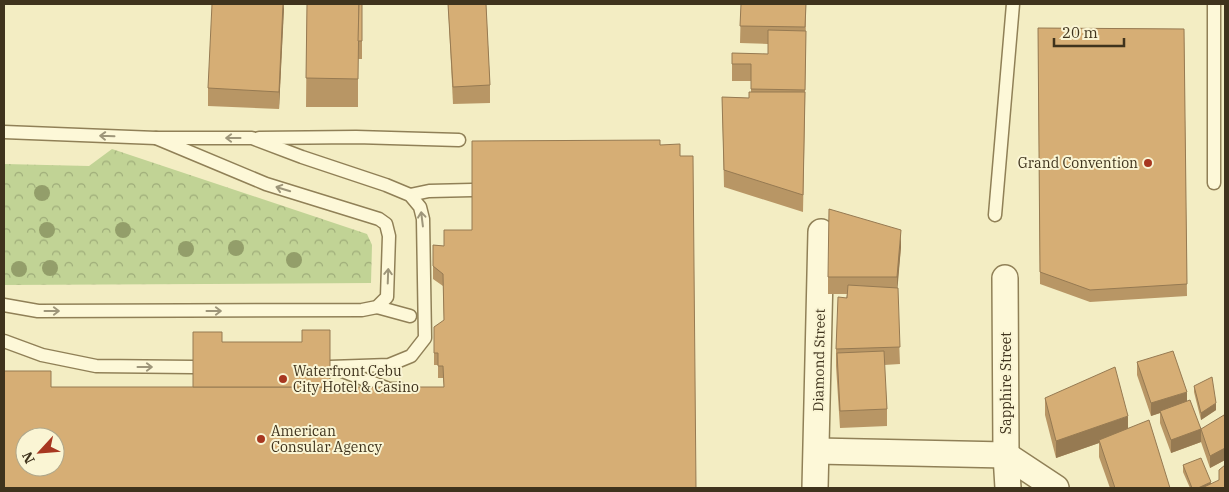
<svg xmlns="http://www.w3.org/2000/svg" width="1229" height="492" font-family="'IBM Plex Serif',serif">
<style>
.forest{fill:url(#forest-crowns)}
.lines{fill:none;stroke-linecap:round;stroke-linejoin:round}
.lane-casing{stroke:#908057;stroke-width:15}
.street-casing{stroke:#908057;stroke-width:28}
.lane{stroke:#fdf8d8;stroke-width:12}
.street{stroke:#fdf8d8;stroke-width:25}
.tree{fill:#939e6a}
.wall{fill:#b89665}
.shaded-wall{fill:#967a52}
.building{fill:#d6ae75;stroke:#967a52;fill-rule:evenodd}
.oneway{stroke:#9e967a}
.poi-dot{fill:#a73720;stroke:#faf5d4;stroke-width:2}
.labels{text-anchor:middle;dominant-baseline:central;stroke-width:4;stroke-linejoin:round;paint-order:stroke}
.poi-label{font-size:14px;fill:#3f331d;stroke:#faf5d4;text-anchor:start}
.street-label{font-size:14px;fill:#3f331d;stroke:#faf5d4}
</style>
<defs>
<pattern id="forest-crowns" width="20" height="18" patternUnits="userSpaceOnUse" patternTransform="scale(1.25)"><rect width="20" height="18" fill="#c1d395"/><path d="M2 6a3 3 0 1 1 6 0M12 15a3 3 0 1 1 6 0" fill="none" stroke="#9eac79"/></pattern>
</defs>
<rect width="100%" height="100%" fill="#f3edc3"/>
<polygon class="forest" points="112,149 367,234 372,245 371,283 4,285 4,164 89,166"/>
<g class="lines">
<g class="lane-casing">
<g id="lane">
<polyline points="4,132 156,138 252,138 302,157 386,185 410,195 420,207 423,219 425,338 411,356 389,365 330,367"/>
<polyline points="259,138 356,137 459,140"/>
<polyline points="1214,183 1214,4"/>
<polyline points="410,195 429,191 472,190"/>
<polyline points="995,215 1013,4"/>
<polyline points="4,305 38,311 362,310 377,307 387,297 389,236 386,224 379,219 266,184 156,138"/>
<polyline points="377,307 410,316"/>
<polyline points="4,341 42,355 96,366 193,367"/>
<polyline points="337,369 389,389 401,389"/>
</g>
</g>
<g class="street-casing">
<g id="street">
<polyline points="1005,278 1006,455 1008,488"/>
<polyline points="817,451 1006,455"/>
<polyline points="1006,455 1056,488"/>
<polyline points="815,488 821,232"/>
</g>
</g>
<use href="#lane" class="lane"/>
<use href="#street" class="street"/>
</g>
<g class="tree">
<circle cx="42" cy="193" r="8"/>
<circle cx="47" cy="230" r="8"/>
<circle cx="123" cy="230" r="8"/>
<circle cx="236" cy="248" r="8"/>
<circle cx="186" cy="249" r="8"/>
<circle cx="294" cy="260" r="8"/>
<circle cx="50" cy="268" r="8"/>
<circle cx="19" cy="269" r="8"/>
</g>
<g class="wall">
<polygon points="284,4 279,109 208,106 208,88"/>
<polygon points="307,4 362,4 362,59 358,59 358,107 306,107"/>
<polygon points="448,4 486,4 490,85 490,103 453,104"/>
<polygon points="741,4 806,4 805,108 803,212 724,187 722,97 749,98 749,92 751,92 751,81 732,81 732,53 768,54 768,44 740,43"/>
<polygon points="1038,28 1184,29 1187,296 1090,302 1040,284"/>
<polygon points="660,145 680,156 696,488 51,387 193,387 222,342 330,387 444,387 443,378 438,378 438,365 434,365 434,327 444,321 443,286 433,279 433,245 444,246 472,230"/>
<polygon points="901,247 897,288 900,364 884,365 887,409 887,426 840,428 836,366 836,349 847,294 828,294 828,277"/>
<polygon points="1137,362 1187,401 1201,429 1225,419 1225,460 1210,468 1201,442 1171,453 1160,423 1160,413 1151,416 1137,375"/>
<polygon points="1194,386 1216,410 1201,420 1194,392"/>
<polygon points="1045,398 1128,428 1170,488 1110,488 1099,457 1099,443 1056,458 1045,415"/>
<polygon points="1183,465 1211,484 1225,488 1190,488 1183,472"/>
</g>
<g class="shaded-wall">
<polygon points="283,4 284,9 279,109 279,92"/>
<polygon points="901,230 901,247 897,294 897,277"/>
<polygon points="1187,392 1187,404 1151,416 1151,403"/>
<polygon points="1216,403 1216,410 1201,420 1201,413"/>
<polygon points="1128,416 1128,433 1099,440 1099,443 1056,458 1056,441"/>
<polygon points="1201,429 1201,442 1171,453 1171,440"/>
<polygon points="1225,448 1225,460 1210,468 1210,456"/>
<polygon points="1211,482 1211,488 1198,488"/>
</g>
<g class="building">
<polygon points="212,4 283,4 279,92 208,88"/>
<polygon points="307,4 359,4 358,79 306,78"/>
<polygon points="359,4 362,4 362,41 358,41"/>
<polygon points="448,4 486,4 490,85 453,87"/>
<polygon points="741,4 806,4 805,27 740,26"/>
<polygon points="1038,28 1184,29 1187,284 1090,290 1040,272"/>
<polygon points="768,30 806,31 805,90 751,89 751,64 732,64 732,53 768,54"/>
<polygon points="749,92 805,92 803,195 724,170 722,97 749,98"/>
<path d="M 660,140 L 660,145 L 680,144 L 680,156 L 693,156 L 696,488 L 4,488 L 4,371 L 51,371 L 51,387 L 444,387 L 443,366 L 438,366 L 438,353 L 434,353 L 434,327 L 444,320 L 443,274 L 433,266 L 433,245 L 444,246 L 444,230 L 472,230 L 472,141 ZM 25,437 L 55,437 L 55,467 L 25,467 Z"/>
<polygon points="829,209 901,230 897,277 828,277"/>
<polygon points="848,285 898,288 900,347 836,349 838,297 847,298"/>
<polygon points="302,330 330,330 330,387 193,387 193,332 222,332 222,342 302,342"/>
<polygon points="884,351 887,409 840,411 837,353"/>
<polygon points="1173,351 1187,392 1151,403 1137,362"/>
<polygon points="1115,367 1128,416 1056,441 1045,398"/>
<polygon points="1212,377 1216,403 1201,413 1194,386"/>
<polygon points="1190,400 1201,429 1224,415 1225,419 1225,448 1210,456 1201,429 1171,440 1160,411"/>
<polygon points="1149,420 1170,488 1115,488 1099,440"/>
<polygon points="1201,458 1211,482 1198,488 1192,488 1183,465"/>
<polygon points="1225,465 1225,488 1205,488 1204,487 1219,480 1219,470"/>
</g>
<defs><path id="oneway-shaft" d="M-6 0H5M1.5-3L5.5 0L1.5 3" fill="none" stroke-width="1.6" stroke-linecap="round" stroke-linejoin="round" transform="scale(1.25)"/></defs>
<g class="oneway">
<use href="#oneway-shaft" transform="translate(107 136) rotate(-178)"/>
<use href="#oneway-shaft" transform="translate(233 138) rotate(-180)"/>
<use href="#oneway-shaft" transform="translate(283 189) rotate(-163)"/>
<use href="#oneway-shaft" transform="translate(422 219) rotate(-97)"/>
<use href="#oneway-shaft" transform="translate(388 276) rotate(-88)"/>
<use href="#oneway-shaft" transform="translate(52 311)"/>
<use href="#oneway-shaft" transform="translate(214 311)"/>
<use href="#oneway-shaft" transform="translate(145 367)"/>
</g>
<g class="poi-dot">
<circle cx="1148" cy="163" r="5"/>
<circle cx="283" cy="379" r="5"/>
<circle cx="261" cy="439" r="5"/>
</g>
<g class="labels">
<g class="poi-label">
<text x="1138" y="163" text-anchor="end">Grand Convention</text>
<text x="293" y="371">Waterfront Cebu<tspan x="293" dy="16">City Hotel &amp; Casino</tspan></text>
<text x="271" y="431">American<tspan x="271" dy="16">Consular Agency</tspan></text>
</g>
<g class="street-label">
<text transform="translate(819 360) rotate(-89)">Diamond Street</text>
<text transform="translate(1006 383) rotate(-90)">Sapphire Street</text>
</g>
</g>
<rect width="1229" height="492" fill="none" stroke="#3f331d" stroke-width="10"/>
<g transform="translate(40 452) rotate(244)"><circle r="24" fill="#faf5d4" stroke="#afa78b"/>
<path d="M0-4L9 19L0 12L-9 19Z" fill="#a73720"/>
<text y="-8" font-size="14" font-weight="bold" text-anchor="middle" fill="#3f331d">N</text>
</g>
<path d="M1054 38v8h70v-8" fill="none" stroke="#3f331d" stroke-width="2.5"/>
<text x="1062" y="38" font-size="15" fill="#3f331d" stroke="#faf5d4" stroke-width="4" paint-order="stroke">20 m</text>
</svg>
